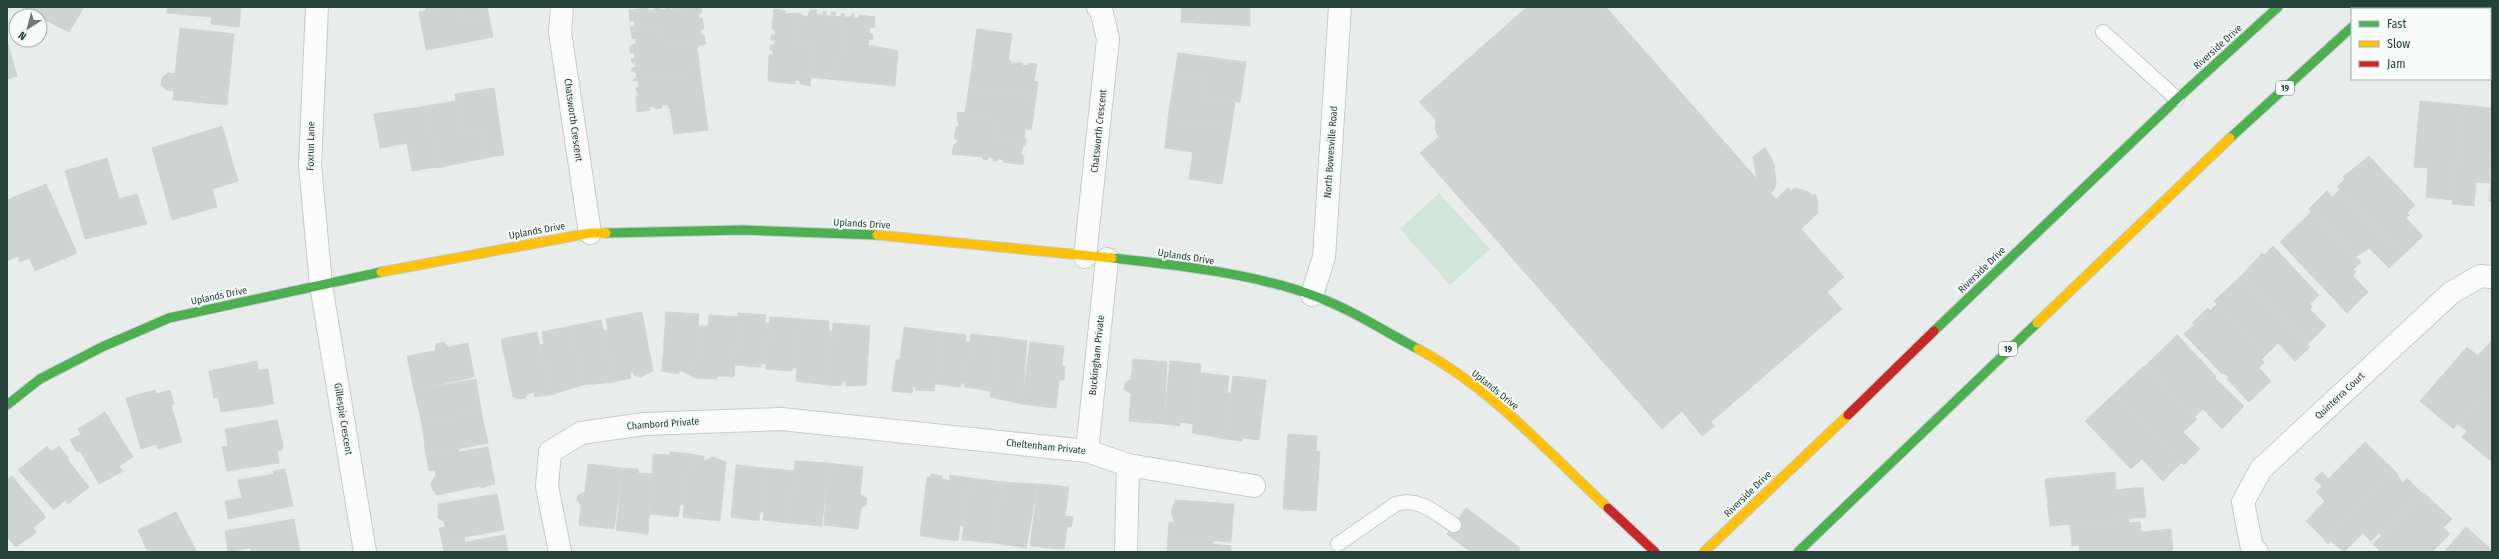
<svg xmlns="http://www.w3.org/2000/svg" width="2499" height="559" font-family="'Fira Sans Condensed',sans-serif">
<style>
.green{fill:#d1e6d8}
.building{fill:#cfd4d2;stroke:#d1d6d4}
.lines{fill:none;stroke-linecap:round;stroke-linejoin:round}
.lane-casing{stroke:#c5cac8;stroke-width:16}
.street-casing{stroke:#c5cac8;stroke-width:24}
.fast-casing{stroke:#c3cbc8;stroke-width:11}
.slow-casing{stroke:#c3cbc8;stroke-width:11}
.jam-casing{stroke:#c3cbc8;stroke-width:11}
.lane{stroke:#fcfcfc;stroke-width:14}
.street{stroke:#fcfcfc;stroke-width:22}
.fast{stroke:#4caf50;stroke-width:9}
.slow{stroke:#ffc107;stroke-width:9}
.jam{stroke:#c62828;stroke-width:9}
.labels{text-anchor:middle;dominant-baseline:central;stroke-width:4;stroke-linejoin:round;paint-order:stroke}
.shield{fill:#f7fbf9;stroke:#637a73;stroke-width:1}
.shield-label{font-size:9px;font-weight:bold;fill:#24423a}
.street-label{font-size:10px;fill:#24423a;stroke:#f7fbf9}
</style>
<rect width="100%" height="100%" fill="#e8edeb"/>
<polygon class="green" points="1439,193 1490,249 1450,285 1400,229"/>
<g class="building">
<polygon points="20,7 84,7 69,32"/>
<polygon points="167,7 241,7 239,27 211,24 211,17 167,13"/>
<polygon points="425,7 445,7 426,10"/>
<polygon points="445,7 456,7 459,24 489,18 493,37 426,50 419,12"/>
<polygon points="456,7 487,7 489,18 459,24"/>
<polygon points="660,7 660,10 666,9 666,7 670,9 701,7 702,13 698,13 699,19 702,18 704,29 700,30 701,35 704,35 705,40 665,46 662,29 631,32 630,27 635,26 634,21 630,21 629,10 648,8 649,11"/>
<polygon points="1182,7 1250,7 1250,26 1181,22"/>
<polygon points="1527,7 1606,7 1757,179 1753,157 1765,147 1774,164 1776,184 1774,190 1770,193 1776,199 1788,188 1791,192 1794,188 1807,191 1813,196 1815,194 1817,199 1818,213 1801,229 1844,277 1827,292 1842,309 1711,422 1715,426 1702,436 1682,411 1662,429 1420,153 1439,137 1435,129 1436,120 1419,102"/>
<polygon points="774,9 786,11 785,14 798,13 795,43 811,45 806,85 800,84 800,81 795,80 795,84 768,81 769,55 773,55 773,50 770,50 770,45 775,45 775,40 771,40 771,35 775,35 775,30 772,29"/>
<polygon points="810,10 817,10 816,14 823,15 823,11 826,12 826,16 831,16 831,12 836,12 835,16 841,17 842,13 845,14 838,80 811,77 810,86 806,85 811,45 795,43 798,13 807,17"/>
<polygon points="851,14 854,14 854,18 859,18 859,15 875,17 874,28 870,27 869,33 873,34 873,40 869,39 868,45 898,51 895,86 838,80 844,17 851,17"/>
<polygon points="180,28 234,34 227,105 173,100 174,91 166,90 161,85 162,78 168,73 175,74"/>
<polygon points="662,29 665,46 705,40 706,44 697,46 700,71 637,79 636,72 632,72 632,68 636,67 635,62 632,63 631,59 635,58 634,53 630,53 630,46 636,43 636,38 632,39 631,32"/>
<polygon points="977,29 1012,34 1008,60 1011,61 1011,63 1023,63 1022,65 1028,66 1028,63 1037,64 1034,81 1038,82 1036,97 969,87"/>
<polygon points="7,41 17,76 7,79"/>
<polygon points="1178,53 1246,62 1240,102 1203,96 1205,77 1175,72"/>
<polygon points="700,71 708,130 674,134 670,108 668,108 668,105 662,105 662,108 655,109 654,106 649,107 650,110 637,112 636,96 639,96 635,88 639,87 638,81 633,81 633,79"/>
<polygon points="1175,72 1205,77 1203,96 1235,101 1231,129 1168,119"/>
<polygon points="969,87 1036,97 1031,130 1025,129 1024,139 1026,139 1026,143 996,138 998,121 957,115 958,112 965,113"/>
<polygon points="494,88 504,155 485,158 480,130 461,133 455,94"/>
<polygon points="456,101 461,133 480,130 485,158 437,168 427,106"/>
<polygon points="2420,101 2462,105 2452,200 2426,197 2428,168 2414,167"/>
<polygon points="2462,105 2492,108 2490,183 2476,182 2474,206 2452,204"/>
<polygon points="427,106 437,167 412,171 407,143 380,148 374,114"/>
<polygon points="957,115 998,121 996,138 1026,143 1026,146 1023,145 1021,155 1024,156 1023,165 1003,162 1003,160 998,158 998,161 993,161 993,158 988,157 988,160 983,159 983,157 952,154 954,144 957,144 957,139 954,139 956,127 959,127"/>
<polygon points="1168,119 1231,129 1222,184 1189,179 1193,152 1165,148"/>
<polygon points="222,126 238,181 212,189 217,207 172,220 152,148"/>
<polygon points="2369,156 2415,205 2407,213 2409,215 2406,218 2423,236 2403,255 2337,187 2345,179 2343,177"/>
<polygon points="107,158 119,199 137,194 147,224 85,239 65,171"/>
<polygon points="2492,167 2492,202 2489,201"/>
<polygon points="46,184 77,253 35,271 29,258 20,262 18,256 7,261 7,200"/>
<polygon points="2339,190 2403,255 2389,268 2369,248 2356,257 2309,209 2327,191 2332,197"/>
<polygon points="2312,211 2361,262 2353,270 2356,272 2353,276 2368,292 2347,313 2280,242"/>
<polygon points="2273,246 2319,295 2310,304 2312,307 2310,309 2326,326 2308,344 2242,275 2262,253 2264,255"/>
<polygon points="2242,275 2310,347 2295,361 2278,343 2266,355 2214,301"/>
<polygon points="2217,304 2266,355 2261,360 2264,362 2259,368 2271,381 2249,402 2227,379 2228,377 2224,373 2222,374 2184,334 2194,325 2192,323 2208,308 2210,311"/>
<polygon points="642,312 653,371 641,377 634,375 633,372 630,373 631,378 613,382 603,331 608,330 606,319"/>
<polygon points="666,312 699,314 695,378 682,371 679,371 679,374 662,371"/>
<polygon points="738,313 766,315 765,323 769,323 766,364 761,363 761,367 735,365"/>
<polygon points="709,315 738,317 734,377 717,376 717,379 695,378 698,326 708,326"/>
<polygon points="770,317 801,319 797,368 793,368 792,371 766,369"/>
<polygon points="801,319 829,321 829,331 832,331 829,385 796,381"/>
<polygon points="601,320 613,382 583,385 571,326"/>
<polygon points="833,323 870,326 866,385 846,386 846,381 842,381 841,386 829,385"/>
<polygon points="571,326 583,385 550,395 540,345 544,344 542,332"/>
<polygon points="904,327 941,332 934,391 915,390 916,387 913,386 912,393 892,391 896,360 900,360"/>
<polygon points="537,332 550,395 535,397 534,392 528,394 525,398 518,399 513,397 501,339"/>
<polygon points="941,332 966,335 965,342 970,342 965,383 961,383 961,387 935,384"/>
<polygon points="971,334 998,337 991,391 964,387"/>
<polygon points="2177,335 2216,376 2215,378 2244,406 2222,429 2203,409 2194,417 2145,366"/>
<polygon points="998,337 1027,341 1022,404 990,397"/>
<polygon points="2492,340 2492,384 2453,429 2420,401 2467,347 2478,356"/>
<polygon points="444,342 448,347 468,343 474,377 414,390 407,356 435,351 436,344"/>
<polygon points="1030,342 1064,346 1062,366 1065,367 1064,380 1059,380 1056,408 1022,404"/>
<polygon points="1133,359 1167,362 1164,424 1129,421 1131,393 1124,390 1125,383 1131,379"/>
<polygon points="257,361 258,370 268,369 274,404 221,412 218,397 214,398 209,371"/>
<polygon points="1170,361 1201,364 1194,424 1180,422 1180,426 1164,424"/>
<polygon points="2144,366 2197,419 2183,432 2200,449 2184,465 2115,393"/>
<polygon points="1200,373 1229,376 1227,393 1231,393 1226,439 1192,433"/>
<polygon points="1233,376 1266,380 1259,440 1243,438 1242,441 1226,439"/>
<polygon points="476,379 481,411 422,424 414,390"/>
<polygon points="2492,384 2492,438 2480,452 2462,437 2467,431 2458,424"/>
<polygon points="155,390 156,394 170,390 174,404 171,405 182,442 158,449 157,444 141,449 126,398"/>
<polygon points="2115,393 2182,462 2163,481 2142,459 2131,469 2085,421"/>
<polygon points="481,411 488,443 426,455 422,424"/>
<polygon points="105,412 133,457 119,466 123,471 99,484 80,451 77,452 70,440 81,434 78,429"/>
<polygon points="277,420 283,445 282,450 277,451 279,463 227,471 222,447 228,446 225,429"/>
<polygon points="1288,434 1317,436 1316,451 1320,452 1316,511 1283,509"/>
<polygon points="2492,438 2492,462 2480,452"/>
<polygon points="2365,442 2394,470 2324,539 2306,521 2325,501 2316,492 2322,486 2314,479 2322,472 2328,479"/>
<polygon points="47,446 51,452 59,446 69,458 67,459 89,487 68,504 65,500 54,510 18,470"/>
<polygon points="488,447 495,484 481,488 481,486 437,495 432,489 431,483 436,475 435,470 429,471 426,455 459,448 459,452"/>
<polygon points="670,452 690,454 684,505 680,505 678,517 650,514 653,454 670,455"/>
<polygon points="690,454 704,456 704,461 713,457 726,462 720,521 683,517"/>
<polygon points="795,461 828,463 822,526 789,523"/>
<polygon points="828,463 863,467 860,494 867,499 866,505 861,508 858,529 824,525"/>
<polygon points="588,464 623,468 614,529 579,525 581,505 577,500 578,495 585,492"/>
<polygon points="736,465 765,468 759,521 731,517"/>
<polygon points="623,468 638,469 638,473 652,474 648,534 616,530"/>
<polygon points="765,468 794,471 789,523 763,520 764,512 760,512"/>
<polygon points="285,469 293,506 228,519 225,501 242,498 238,480 274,474 273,471"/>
<polygon points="2394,470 2403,483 2407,478 2423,494 2382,536 2379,533 2371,541 2363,533 2344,552 2331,541 2328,544 2324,539"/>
<polygon points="2115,472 2116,490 2143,487 2146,517 2050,526 2045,479"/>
<polygon points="931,474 942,476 942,479 949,481 950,475 970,478 964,526 960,525 958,541 920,536 927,477 931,477"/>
<polygon points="12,476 46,517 33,528 37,532 16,547 7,537 7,480"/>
<polygon points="970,478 1002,482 995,543 962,540"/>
<polygon points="1002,482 1038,484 1026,548 995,543"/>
<polygon points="1038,484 1069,487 1065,516 1073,517 1071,527 1067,527 1064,549 1030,546"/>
<polygon points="2424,493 2452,519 2443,528 2450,534 2432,552 2376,552 2379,550 2373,544"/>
<polygon points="497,494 504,530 442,541 439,528 445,527 444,522 438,518 438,504"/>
<polygon points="1175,500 1234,504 1231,542 1168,537 1169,522 1175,522 1171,513"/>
<polygon points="1466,508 1520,548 1518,552 1471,552 1447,534"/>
<polygon points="176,512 197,552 148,552 138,530"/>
<polygon points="294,519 300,552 251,552 250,548 228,552 225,531"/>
<polygon points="2128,519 2129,523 2140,522 2141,532 2171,529 2173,549 2137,552 2080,552 2079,545 2072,546 2070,524"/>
<polygon points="2466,527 2492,550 2492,552 2444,552"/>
<polygon points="505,535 508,552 444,552 442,541 464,537 465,542"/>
<polygon points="1168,537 1213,540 1213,544 1231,546 1231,552 1167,552"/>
<polygon points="2171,549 2172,552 2137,552"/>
</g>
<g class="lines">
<g class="lane-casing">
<g id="lane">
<polyline points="2103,32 2177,99"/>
<path d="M 1338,544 L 1396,504 C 1419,497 1435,513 1454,525"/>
</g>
</g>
<g class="street-casing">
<g id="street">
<polyline points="317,7 310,165 321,285 365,552"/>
<polyline points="562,7 560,32 590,233"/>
<polyline points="1085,257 1108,39 1102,13 1098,7"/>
<polyline points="1312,295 1324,257 1340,7"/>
<polyline points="1087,451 1107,259"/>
<polyline points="560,552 547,486 550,452 581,433 644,424 781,419 1087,451 1128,465 1254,486"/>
<polyline points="1126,552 1128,465"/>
<polyline points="2257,552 2252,548 2243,502 2261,469 2451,293 2480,276 2492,277"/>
</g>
</g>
<g class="fast-casing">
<g id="fast">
<polyline points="2230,138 2352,27"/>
<polyline points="606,233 743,230 877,235"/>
<path d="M 1112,258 C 1177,265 1250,273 1312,295 C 1349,308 1384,331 1418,349"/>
<polyline points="1934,331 2177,99 2278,7"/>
<polyline points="7,405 40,379 102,347 169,318 381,272"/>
<polyline points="1798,552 2037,323"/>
</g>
</g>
<g class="slow-casing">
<g id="slow">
<polyline points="2372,9 2375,7"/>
<polyline points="877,235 1112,258"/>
<polyline points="381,272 590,233 606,233"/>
<polyline points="2037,323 2230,138"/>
<path d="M 1418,349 C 1491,388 1548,452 1608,508"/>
<polyline points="1704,552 1848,415"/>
</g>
</g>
<g class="jam-casing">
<g id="jam">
<polyline points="1848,415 1934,331"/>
<polyline points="1608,508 1655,552"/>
</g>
</g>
<use href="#lane" class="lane"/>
<use href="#street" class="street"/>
<use href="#fast" class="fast"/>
<use href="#slow" class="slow"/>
<use href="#jam" class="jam"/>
</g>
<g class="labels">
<g class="shield">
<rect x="2276" y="81" width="18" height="14" rx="3"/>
<rect x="1999" y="342" width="18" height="14" rx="3"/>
</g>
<g class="shield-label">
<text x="2285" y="88">19</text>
<text x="2008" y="349">19</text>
</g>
<g class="street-label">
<text transform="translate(2218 47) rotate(-42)">Riverside Drive</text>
<text transform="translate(573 120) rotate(82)">Chatsworth Crescent</text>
<text transform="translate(1099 131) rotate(-84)">Chatsworth Crescent</text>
<text transform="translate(311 146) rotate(-89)">Foxrun Lane</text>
<text transform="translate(1331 152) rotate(-86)">North Bowesville Road</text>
<text transform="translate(862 224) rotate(3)">Uplands Drive</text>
<text transform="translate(537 231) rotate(-10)">Uplands Drive</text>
<text transform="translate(1186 257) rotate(9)">Uplands Drive</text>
<text transform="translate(1982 270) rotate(-44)">Riverside Drive</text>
<text transform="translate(219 296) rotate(-12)">Uplands Drive</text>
<text transform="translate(1097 355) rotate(-84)">Buckingham Private</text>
<text transform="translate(1495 390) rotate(39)">Uplands Drive</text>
<text transform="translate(2340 396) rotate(-43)">Quinterra Court</text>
<text transform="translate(343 419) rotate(81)">Gillespie Crescent</text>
<text transform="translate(663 424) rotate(-4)">Chambord Private</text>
<text transform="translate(1046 447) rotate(6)">Cheltenham Private</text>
<text transform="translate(1748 494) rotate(-44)">Riverside Drive</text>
</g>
</g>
<rect width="2499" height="559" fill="none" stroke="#24423a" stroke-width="16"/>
<rect x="2351" y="8" width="140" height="72" fill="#f7fbf9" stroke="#a3b1ad"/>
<rect x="2359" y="21" width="20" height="6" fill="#4caf50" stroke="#a3b1ad"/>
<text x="2387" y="28" font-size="12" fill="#24423a">Fast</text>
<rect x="2359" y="41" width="20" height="6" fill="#ffc107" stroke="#a3b1ad"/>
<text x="2387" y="48" font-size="12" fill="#24423a">Slow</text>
<rect x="2359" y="61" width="20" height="6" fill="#c62828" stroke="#a3b1ad"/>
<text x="2387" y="68" font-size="12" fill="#24423a">Jam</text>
<g transform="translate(28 28) rotate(216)"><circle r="19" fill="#f7fbf9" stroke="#a3b1ad"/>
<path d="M0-3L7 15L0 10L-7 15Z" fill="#697e78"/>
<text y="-6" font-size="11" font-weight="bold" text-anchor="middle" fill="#24423a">N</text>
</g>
</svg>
